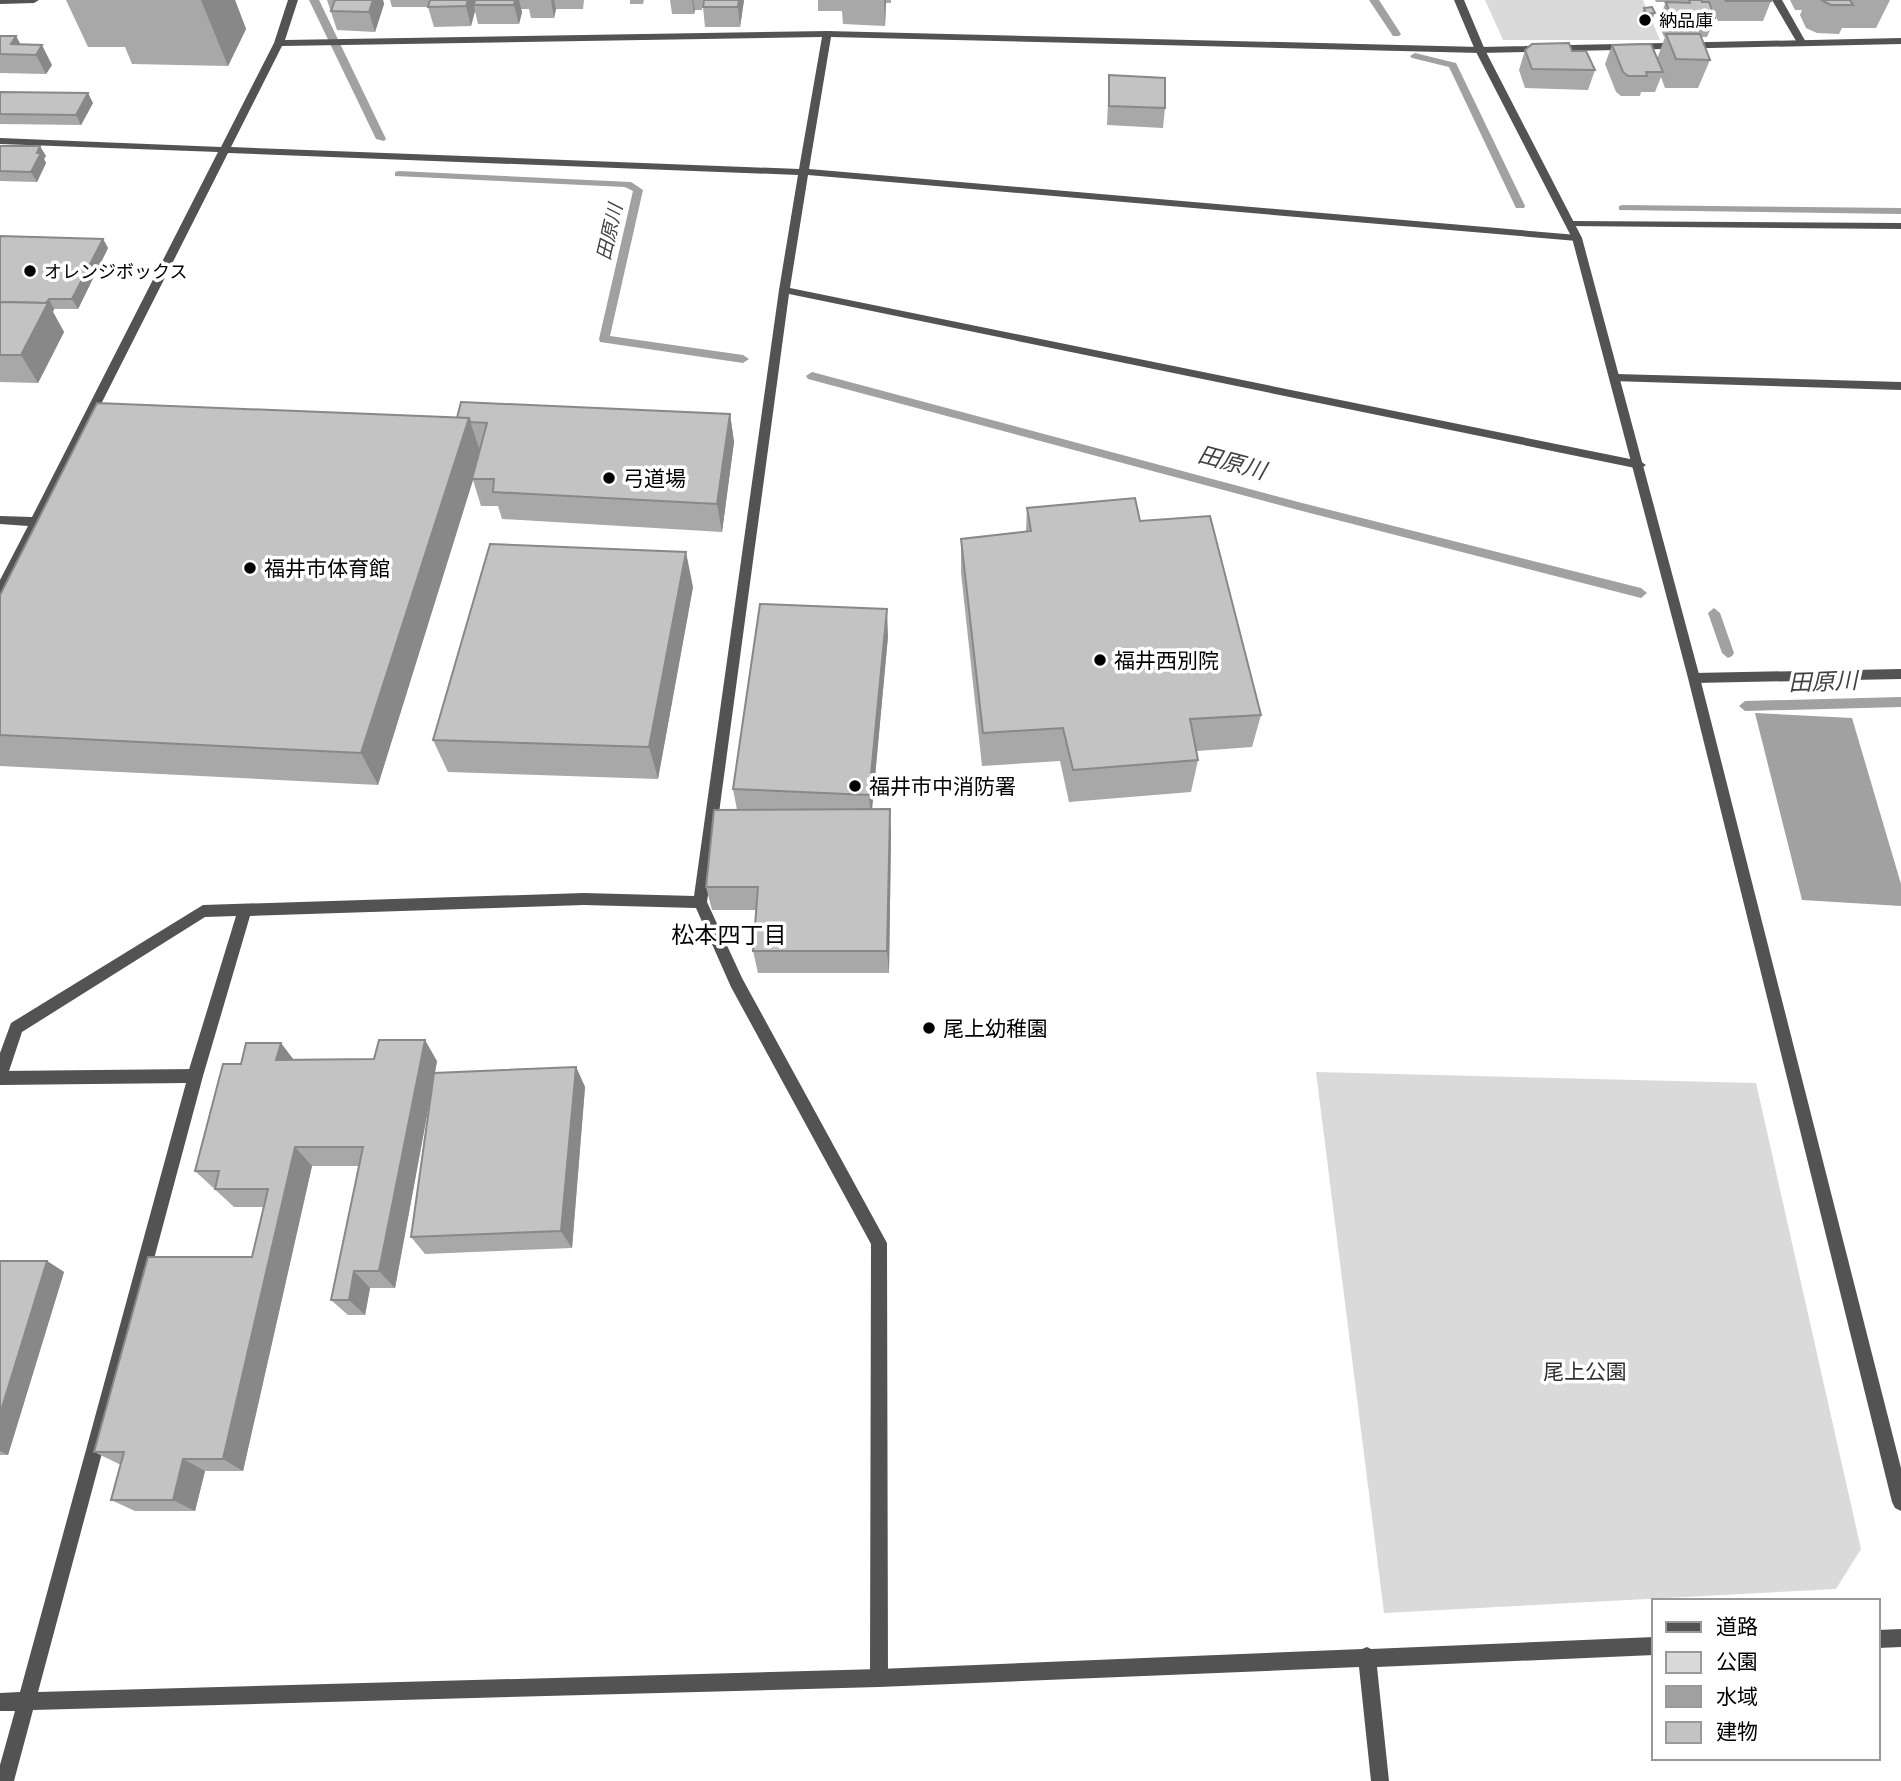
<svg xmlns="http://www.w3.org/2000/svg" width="1901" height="1781" font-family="'Public Sans','Noto Sans JP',sans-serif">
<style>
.green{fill:#dadada}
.water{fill:#a1a1a1}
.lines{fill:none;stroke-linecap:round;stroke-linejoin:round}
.stream{fill:#a1a1a1;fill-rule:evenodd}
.service{fill:#535353;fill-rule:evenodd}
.minor{fill:#535353;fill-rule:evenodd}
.tertiary{fill:#535353;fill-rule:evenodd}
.wall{fill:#a8a8a8}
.shaded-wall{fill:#888}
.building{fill:#c3c3c3;stroke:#888;stroke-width:2}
.poi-dot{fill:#000;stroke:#fff;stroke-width:2.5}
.labels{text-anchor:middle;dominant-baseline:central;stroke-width:7;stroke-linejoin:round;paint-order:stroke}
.far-poi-label{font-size:18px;fill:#000;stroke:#fff;text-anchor:start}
.far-water-label{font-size:19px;font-style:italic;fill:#424242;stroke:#fff}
.poi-label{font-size:21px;fill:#000;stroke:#fff;text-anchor:start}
.park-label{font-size:21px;fill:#313131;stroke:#fff}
.water-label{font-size:23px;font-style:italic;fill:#424242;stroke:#fff}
.neighbourhood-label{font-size:23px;fill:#000;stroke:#fff}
</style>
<rect width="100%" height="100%" fill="#fff"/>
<g class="green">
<polygon points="1485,0 1643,0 1660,40 1503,40"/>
<polygon points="1316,1072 1756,1083 1861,1549 1836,1589 1384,1613"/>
</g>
<polygon class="water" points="1755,713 1852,718 1901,884 1901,906 1802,900"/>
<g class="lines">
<g class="stream">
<polygon points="309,0 319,0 386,139 384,141 376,139"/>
<polygon points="1369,0 1379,0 1401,34 1399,36 1393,36"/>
<polygon points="1415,53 1456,63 1525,206 1524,208 1516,208 1515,206 1449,67 1412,58 1410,56"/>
<polygon points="399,171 631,182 643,190 610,336 743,355 749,359 743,363 600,342 599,339 633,191 625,187 395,176 395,172"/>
<polygon points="1623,205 1901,208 1901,214 1619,210 1619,206"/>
<polygon points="812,372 1302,503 1641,588 1647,593 1641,598 1302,511 808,379 806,376"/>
<polygon points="1714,608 1720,613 1734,653 1732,656 1728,658 1722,653 1708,613"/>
<polygon points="1901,697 1901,707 1745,711 1739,706 1745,701"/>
</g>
<polygon class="service" points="1772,0 1782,0 1807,44 1805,46 1799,46"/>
<g class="minor">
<polygon points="0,0 39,0 34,3 0,4"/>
<path d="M 288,0 L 298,0 L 285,40 L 827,31 L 1480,47 L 1901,38 L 1901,44 L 1480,53 L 831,37 L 809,169 L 1577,235 L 1582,238 L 1577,241 L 808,175 L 790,288 L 1640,461 L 1646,465 L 1640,469 L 789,294 L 707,902 L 742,978 L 887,1243 L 888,1678 L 885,1684 L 879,1687 L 873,1684 L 870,1678 L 871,1244 L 731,987 L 696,908 L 584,905 L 250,916 L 203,1076 L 200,1081 L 195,1083 L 190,1081 L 187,1076 L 236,916 L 205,917 L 22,1032 L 8,1074 L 5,1079 L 0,1081 L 0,1053 L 11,1023 L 203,905 L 584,893 L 694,896 L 779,290 L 798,175 L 228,153 L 6,592 L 0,597 L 0,580 L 28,526 L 0,524 L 0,516 L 32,517 L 218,152 L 0,144 L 0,138 L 221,147 L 274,43 ZM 822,37 L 799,169 L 231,147 L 282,46 Z"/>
<polygon points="1571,221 1901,223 1901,229 1567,226 1567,222"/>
<polygon points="1616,374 1901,382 1901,390 1612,381 1610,378"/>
<polygon points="1901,669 1901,679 1694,683 1688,678 1694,673"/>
</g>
<g class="tertiary">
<polygon points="1454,0 1464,0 1485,50 1582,238 1700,678 1901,1468 1901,1511 1895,1508 1892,1502 1688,678 1572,238 1475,50"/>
<polygon points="195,1069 200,1071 203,1076 38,1692 879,1669 1362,1649 1367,1647 1371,1649 1654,1637 1654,1655 1377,1667 1389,1781 1371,1781 1359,1667 879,1687 33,1710 14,1781 0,1781 0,1765 15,1711 0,1711 0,1693 20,1692 186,1083 0,1085 0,1071"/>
<polygon points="1901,1629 1901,1647 1878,1648 1878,1630"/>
</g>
</g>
<g class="wall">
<polygon points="66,0 235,0 246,29 228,66 132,64 125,47 88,47"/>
<polygon points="327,0 383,0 384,4 375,32 337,30"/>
<polygon points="390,0 584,0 583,9 556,9 554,18 531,18 529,9 521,9 522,12 519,24 478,24 475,11 471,26 434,27 428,7 392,7"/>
<polygon points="630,0 667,0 644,0 643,4 630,4"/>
<polygon points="670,0 703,0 702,10 695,10 694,14 672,14"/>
<polygon points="704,0 744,0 740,27 705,27 703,7"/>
<polygon points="818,0 891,0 891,3 886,3 885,26 843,24 842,11 818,11"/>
<polygon points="1655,0 1771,0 1771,1 1763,21 1718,21 1710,3 1715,18 1707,37 1701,37 1710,60 1698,88 1665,88 1661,77 1655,92 1641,92 1640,96 1621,96 1616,92 1605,64 1612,45 1657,59 1665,37 1664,37 1658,22 1665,4 1664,2 1656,2"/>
<polygon points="1790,0 1890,0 1876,28 1842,28 1839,34 1817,33 1806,28 1800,15 1802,10 1795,10"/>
<polygon points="1644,8 1655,13 1651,23 1642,24 1640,18"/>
<polygon points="0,36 16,36 21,45 52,65 46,74 0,73"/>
<polygon points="1525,50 1572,51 1595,70 1588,90 1525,88 1519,70"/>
<polygon points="1109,75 1165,108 1163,128 1107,125"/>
<polygon points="0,92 93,103 81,125 0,124"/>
<polygon points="0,146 46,156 44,159 46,163 37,182 0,181"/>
<polygon points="0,236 103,239 108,248 78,309 54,309 53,312 64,332 38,383 0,382"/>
<polygon points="730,414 734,442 722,532 502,519 498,506 481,506 473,480 378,785 0,766 0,595 457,418"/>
<polygon points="1027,508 1140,521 1261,715 1252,747 1197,751 1198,760 1191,792 1069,802 1060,761 982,766 961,573 961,539 1026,531"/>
<polygon points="693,587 658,779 448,772 433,740"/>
<polygon points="888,636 872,809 891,833 889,973 758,973 753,951 756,910 712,910 706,887 737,810 733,789"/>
<polygon points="294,1060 437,1061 435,1073 576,1067 585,1087 572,1248 425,1254 411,1237 431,1094 395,1288 370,1288 365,1315 348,1315 331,1300 359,1166 312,1166 243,1471 205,1471 195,1511 135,1511 111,1500 121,1464 119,1464 94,1452 252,1257 264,1207 234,1207 195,1171 241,1064"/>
<polygon points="0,1261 47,1261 64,1272 8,1455 0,1455"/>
</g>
<g class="shaded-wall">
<polygon points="201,0 235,0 246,29 228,66"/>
<polygon points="373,0 383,0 384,4 375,32 369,12"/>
<polygon points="468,0 475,0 474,5 475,11 471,26 466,6"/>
<polygon points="515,0 519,0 522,12 519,24 514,5"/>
<polygon points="551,0 554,0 556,9 554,18"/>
<polygon points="692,0 693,0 695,10 694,14"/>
<polygon points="739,0 744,0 740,27 738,7"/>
<polygon points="884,0 886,0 886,3 885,26"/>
<polygon points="16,36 26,55 11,44"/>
<polygon points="42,45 52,65 46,74 36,55"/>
<polygon points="88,93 93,103 81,125 76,115"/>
<polygon points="40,146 46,156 44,159 46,163 37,182 31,172 37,153"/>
<polygon points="103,239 108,248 78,309 72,299"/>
<polygon points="49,299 54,309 53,312 64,332 38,383 21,355"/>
<polygon points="730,414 734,442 722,532 717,504"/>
<polygon points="469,418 481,454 378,785 361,753"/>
<polygon points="686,552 693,587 658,779 649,747"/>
<polygon points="887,609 888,636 871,820 869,795"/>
<polygon points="890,809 891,833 889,973 887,951"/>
<polygon points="425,1040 437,1061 395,1288 379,1271"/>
<polygon points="281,1043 297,1064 276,1060"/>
<polygon points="576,1067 585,1087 572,1248 561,1231"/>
<polygon points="295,1147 312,1166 243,1471 223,1459"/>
<polygon points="47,1261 64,1272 8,1455 0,1451 0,1414"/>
<polygon points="354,1271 370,1288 365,1315 349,1300"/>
<polygon points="183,1459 205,1471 195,1511 173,1500"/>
</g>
<g class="building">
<polygon points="335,0 373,0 369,12 331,11"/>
<polygon points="430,0 468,0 466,6 428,7"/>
<polygon points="475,0 515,0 514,5 474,5"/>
<polygon points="704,0 739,0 738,7 703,7"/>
<polygon points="1689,0 1701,0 1702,2 1709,2 1715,18 1671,17 1666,2 1690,3"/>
<polygon points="1725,0 1771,0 1771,1 1726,1"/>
<polygon points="1821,0 1850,0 1853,5 1831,5"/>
<polygon points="1652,7 1655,13 1646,14 1644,8"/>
<polygon points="1666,34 1700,34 1710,60 1676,59"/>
<polygon points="0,36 16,36 11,44 42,45 36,55 0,54"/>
<polygon points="1569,43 1572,51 1586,51 1595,70 1532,69 1525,50 1532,44"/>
<polygon points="1651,44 1663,72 1646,72 1647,76 1628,76 1623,72 1612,45"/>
<polygon points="1109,75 1165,78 1165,108 1109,106"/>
<polygon points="0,92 88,93 76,115 0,114"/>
<polygon points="0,146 40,146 37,153 41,153 31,172 0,171"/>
<polygon points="0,236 103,239 72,299 49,299 46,303 0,302"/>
<polygon points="0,302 48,303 21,355 0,355"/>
<polygon points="461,402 730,414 717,504 493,492 494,479 472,479 487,423 470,422 469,418 457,418"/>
<polygon points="97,403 469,418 361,753 0,735 0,595"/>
<polygon points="1135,498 1140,521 1210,516 1261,715 1190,719 1198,760 1073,770 1063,728 983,733 961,539 1031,531 1027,508"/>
<polygon points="490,544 686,552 649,747 433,740"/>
<polygon points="760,604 887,609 869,795 733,789"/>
<polygon points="890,809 887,951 753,951 758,887 706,887 714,810"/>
<polygon points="379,1040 425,1040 379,1271 354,1271 349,1300 331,1300 363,1147 295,1147 223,1459 183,1459 173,1500 111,1500 124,1452 94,1452 148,1257 252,1257 268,1189 215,1189 219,1171 195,1171 223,1064 241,1064 246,1043 281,1043 276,1060 374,1059"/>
<polygon points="576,1067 561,1231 411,1237 434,1073"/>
<polygon points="0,1261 47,1261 0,1414"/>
</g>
<g class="poi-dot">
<circle cx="1645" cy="20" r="7"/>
<circle cx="30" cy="271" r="7"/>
<circle cx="609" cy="478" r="7"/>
<circle cx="250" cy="568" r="7"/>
<circle cx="1100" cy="660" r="7"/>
<circle cx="855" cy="786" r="7"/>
<circle cx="929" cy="1028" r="7"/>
</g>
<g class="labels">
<g class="far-poi-label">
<text x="1659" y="20">納品庫</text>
<text x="44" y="271">オレンジボックス</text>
</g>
<g class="far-water-label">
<text transform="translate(609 232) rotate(-77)">田原川</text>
</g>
<g class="poi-label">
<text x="623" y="478">弓道場</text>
<text x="264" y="568">福井市体育館</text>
<text x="1114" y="660">福井西別院</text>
<text x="869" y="786">福井市中消防署</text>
<text x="943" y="1028">尾上幼稚園</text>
</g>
<g class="park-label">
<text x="1585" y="1371">尾上公園</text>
</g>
<g class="water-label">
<text transform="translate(1232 462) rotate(15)">田原川</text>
<text transform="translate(1823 681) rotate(-2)">田原川</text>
</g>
<g class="neighbourhood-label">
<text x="729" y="934">松本四丁目</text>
</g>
</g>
<rect x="1652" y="1599" width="228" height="161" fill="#ffffff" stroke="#999999" stroke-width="2"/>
<rect x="1666" y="1622" width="35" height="10" fill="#535353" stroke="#999999" stroke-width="2"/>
<text x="1716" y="1634" font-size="21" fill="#000000">道路</text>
<rect x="1666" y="1652" width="35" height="21" fill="#dadada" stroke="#999999" stroke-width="2"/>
<text x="1716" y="1669" font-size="21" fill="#000000">公園</text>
<rect x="1666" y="1686" width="35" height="21" fill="#a1a1a1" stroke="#999999" stroke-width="2"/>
<text x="1716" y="1704" font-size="21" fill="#000000">水域</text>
<rect x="1666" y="1722" width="35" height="21" fill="#c3c3c3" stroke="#999999" stroke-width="2"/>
<text x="1716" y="1739" font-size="21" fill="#000000">建物</text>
</svg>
